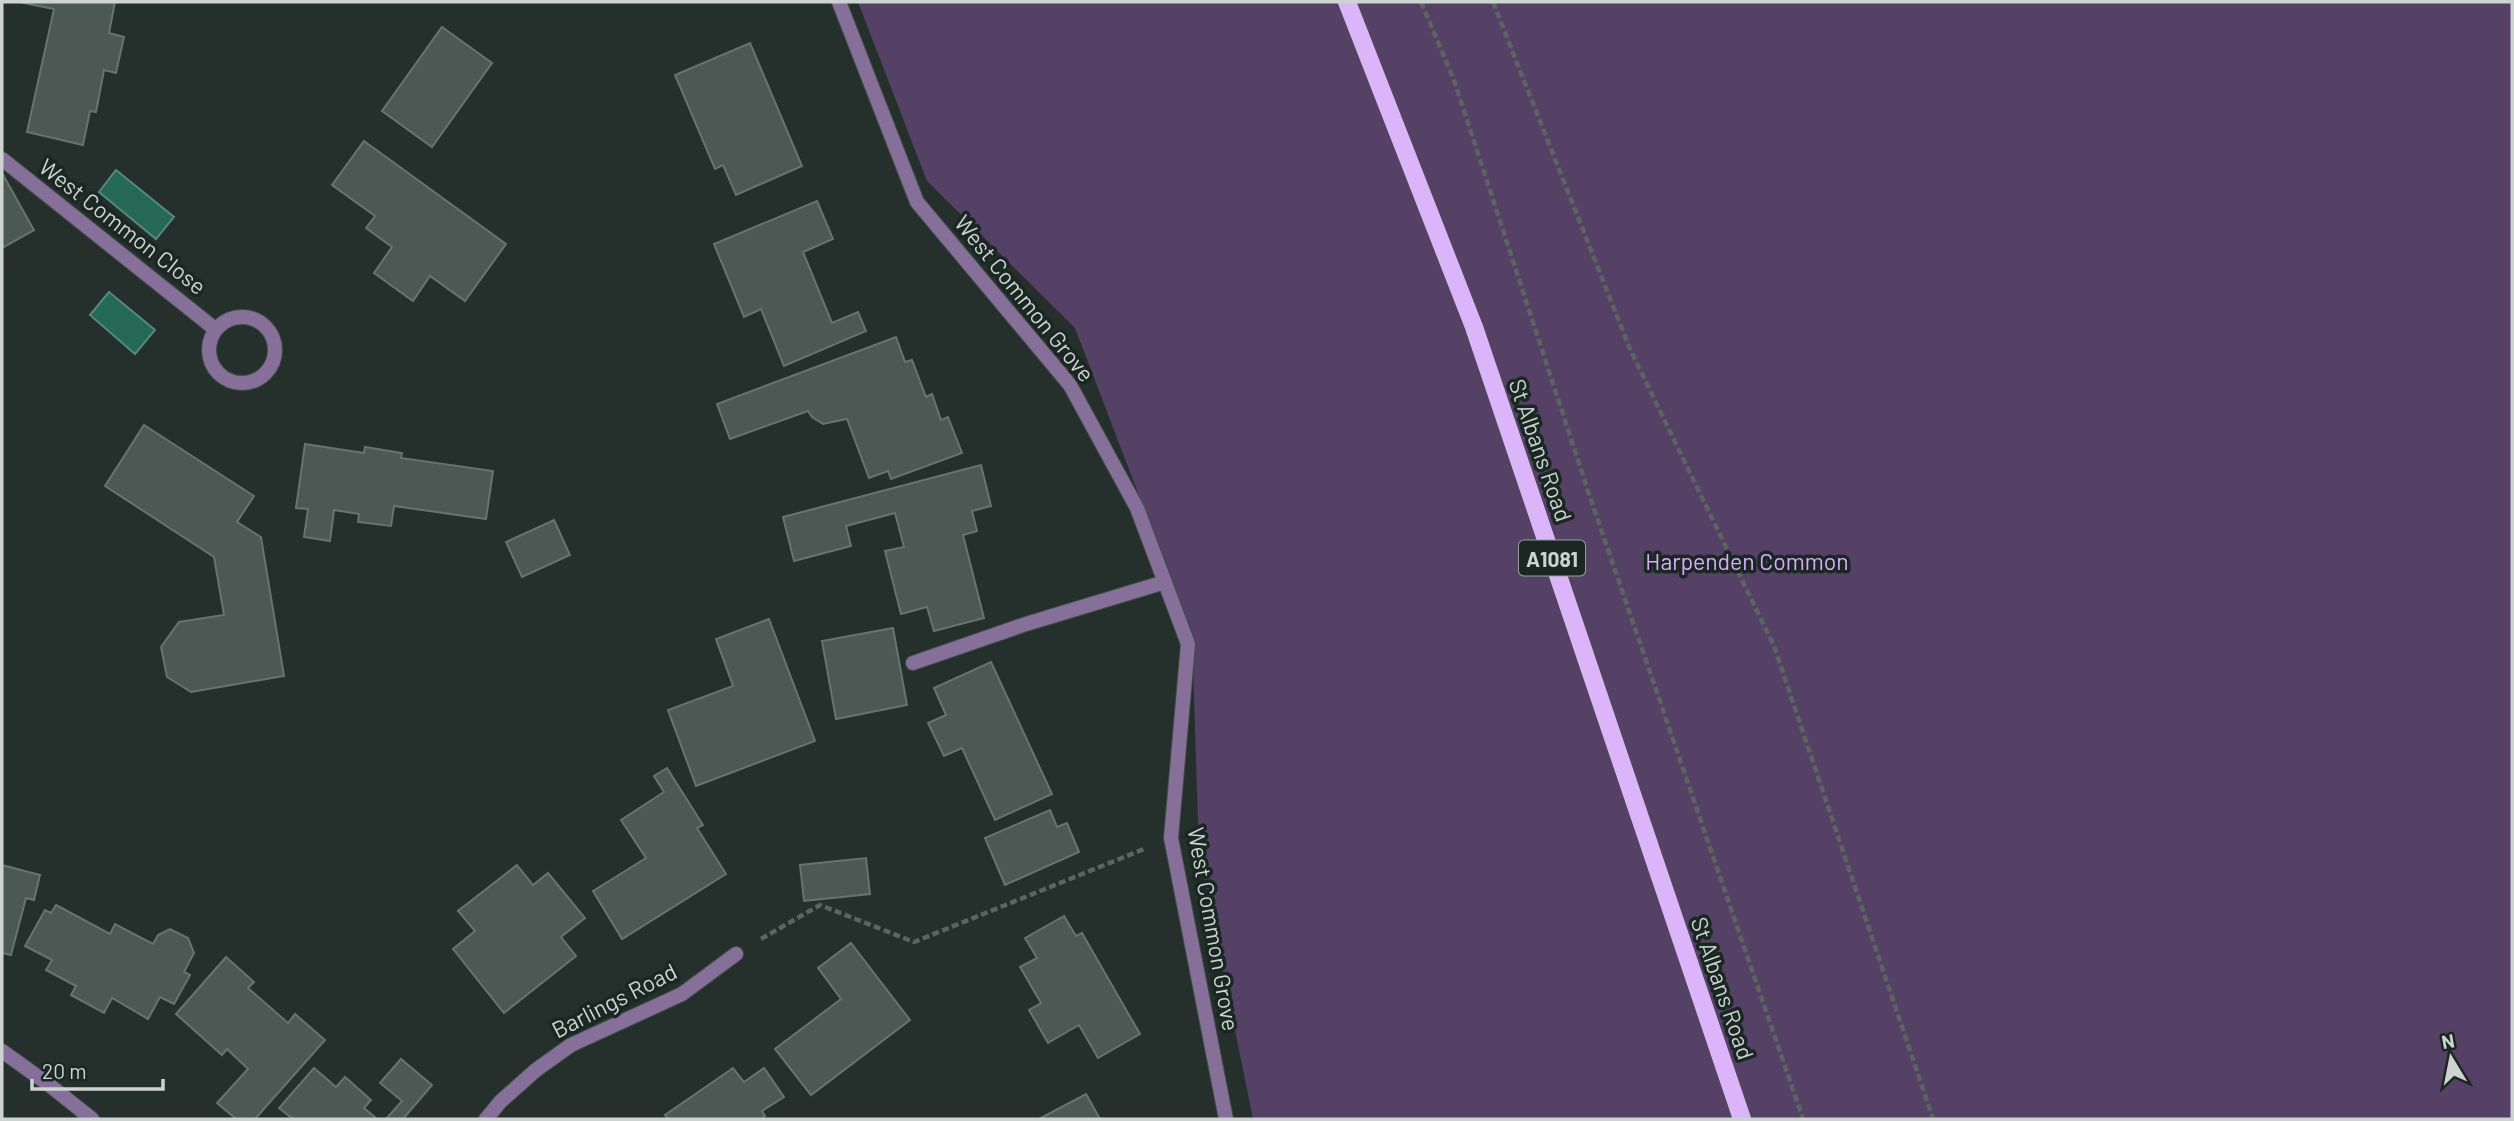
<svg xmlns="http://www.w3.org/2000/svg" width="2514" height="1121" font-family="Barlow,sans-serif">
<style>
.green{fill:#564166}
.water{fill:#246855;stroke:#56887a;stroke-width:2}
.building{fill:#4c5854;stroke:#67736f;stroke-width:2}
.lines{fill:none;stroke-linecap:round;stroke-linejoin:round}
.service-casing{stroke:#434d4a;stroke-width:16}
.minor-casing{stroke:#434d4a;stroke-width:16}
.primary-casing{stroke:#434d4a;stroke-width:19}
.path{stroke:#5a6460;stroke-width:4.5;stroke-dasharray:7 3.5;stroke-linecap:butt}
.service{stroke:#866f99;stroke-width:14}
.minor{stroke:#866f99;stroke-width:14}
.primary{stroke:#dbb4fa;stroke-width:18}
.labels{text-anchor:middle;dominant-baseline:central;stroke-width:7;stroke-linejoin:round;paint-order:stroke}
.shield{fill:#1b2723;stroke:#979f9c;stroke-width:2}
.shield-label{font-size:21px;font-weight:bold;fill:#ccd3d0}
.street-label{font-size:23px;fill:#ccd3d0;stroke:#1b2723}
.park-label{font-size:23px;fill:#d9aafd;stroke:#1b2723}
</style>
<rect width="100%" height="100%" fill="#25302c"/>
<polygon class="green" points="858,2 2512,2 2512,1119 1253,1119 1199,853 1192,634 1075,328 927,181"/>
<g class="water">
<polygon points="116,170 174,217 156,239 99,192"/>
<polygon points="109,292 155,330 135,354 90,315"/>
</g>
<g class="building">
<polygon points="19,2 115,2 109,33 124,37 116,73 104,70 96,112 90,111 83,145 27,132 54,9"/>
<polygon points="442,27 492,63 432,147 382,111"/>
<polygon points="750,43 802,166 736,195 723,165 715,169 675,75"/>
<polygon points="364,141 506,244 465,301 430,276 413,301 374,273 392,247 366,228 375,216 332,185"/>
<polygon points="2,173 34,230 2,248"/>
<polygon points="817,201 833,239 803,252 832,323 858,312 866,331 784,366 761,309 744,317 714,244"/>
<polygon points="896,337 905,362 912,360 926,397 932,394 941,420 948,417 962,453 891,479 888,471 869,478 847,419 823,424 812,417 808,411 730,439 717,404"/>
<polygon points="144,425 254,496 237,522 261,537 284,676 191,692 167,677 161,647 179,622 224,615 214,557 105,486"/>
<polygon points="305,444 364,453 365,447 402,453 401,458 493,471 486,519 394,506 391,526 358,522 359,514 334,510 330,541 304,537 308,509 296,508"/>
<polygon points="981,465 991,506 972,511 977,531 963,535 984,618 934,631 927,607 901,614 885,551 904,547 895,513 846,526 851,546 794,561 783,517"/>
<polygon points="554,520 570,555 522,577 506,542"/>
<polygon points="769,619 815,741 696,786 668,710 733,686 716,639"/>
<polygon points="893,628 907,705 836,719 822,641"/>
<polygon points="991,662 1052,794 995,820 962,748 944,756 928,723 946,715 934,688"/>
<polygon points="667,768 703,825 697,828 726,874 622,939 593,891 646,858 621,820 664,792 654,776"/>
<polygon points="1050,810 1057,827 1067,823 1079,852 1005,885 985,838"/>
<polygon points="866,858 870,894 804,901 800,865"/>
<polygon points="2,865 40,875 34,900 26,898 11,955 2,953"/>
<polygon points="517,865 533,885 548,873 585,918 561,937 576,956 504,1013 453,949 475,931 458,911"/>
<polygon points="56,905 110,934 115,924 153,944 158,935 170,929 188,938 194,953 184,972 190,975 174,1004 160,997 148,1019 112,998 104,1013 71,995 76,986 46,970 52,960 25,946 45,910 51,913"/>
<polygon points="1064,916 1076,936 1082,933 1140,1034 1098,1058 1079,1025 1048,1043 1029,1010 1041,1003 1020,967 1037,958 1025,938"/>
<polygon points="851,943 910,1020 811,1095 775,1049 841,999 818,968"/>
<polygon points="226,957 254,982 248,988 288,1023 295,1014 325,1040 255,1119 236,1119 217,1103 248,1069 227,1049 222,1055 176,1014"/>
<polygon points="401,1059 432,1085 403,1119 386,1119 402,1101 380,1083"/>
<polygon points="314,1068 336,1087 345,1077 371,1100 364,1108 377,1119 293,1119 279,1108"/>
<polygon points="733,1068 744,1082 764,1068 784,1097 762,1111 765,1116 761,1119 668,1119 665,1115"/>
<polygon points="1086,1094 1100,1119 1039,1119"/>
</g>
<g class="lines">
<g class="service-casing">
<g id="service">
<polyline points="2,159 215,329"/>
<circle cx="242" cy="350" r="33"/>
<polyline points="913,663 1026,624 1165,582"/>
</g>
</g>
<g class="minor-casing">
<g id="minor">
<polyline points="839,2 917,202 1070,385 1137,508 1188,644 1171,838 1226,1119"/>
<polyline points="2,1051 48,1084 92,1119"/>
<polyline points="486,1119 501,1101 536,1070 571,1045 682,994 736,954"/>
</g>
</g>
<g class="primary-casing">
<polyline id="primary" points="1347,2 1474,327 1742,1119"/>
</g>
<g class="path">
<polyline points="1421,2 1454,80 1590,497 1803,1119"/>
<polyline points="1493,2 1630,349 1774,646 1933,1119"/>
<polyline points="761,939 820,905 914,942 1144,849"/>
</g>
<use href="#service" class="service"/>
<use href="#minor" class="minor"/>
<use href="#primary" class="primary"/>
</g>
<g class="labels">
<rect class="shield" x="1519" y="540.5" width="66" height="35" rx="5"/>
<g class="shield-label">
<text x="1552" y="558">A1081</text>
</g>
<g class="street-label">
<text transform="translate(123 226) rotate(38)">West Common Close</text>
<text transform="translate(1025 298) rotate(51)">West Common Grove</text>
<text transform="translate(1541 450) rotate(71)">St Albans Road</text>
<text transform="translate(1214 929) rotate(80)">West Common Grove</text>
<text transform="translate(1723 988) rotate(71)">St Albans Road</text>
<text transform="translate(614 1000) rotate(-27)">Barlings Road</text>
</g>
<g class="park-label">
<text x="1747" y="561">Harpenden Common</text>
</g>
</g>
<rect width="2514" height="1121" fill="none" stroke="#ccd3d0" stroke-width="7"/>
<g transform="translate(2451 1058) rotate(350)" stroke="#1b2723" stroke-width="5" paint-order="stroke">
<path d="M0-5L12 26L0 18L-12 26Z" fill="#ccd3d0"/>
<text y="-10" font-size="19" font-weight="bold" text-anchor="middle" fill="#ccd3d0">N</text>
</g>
<path d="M32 1079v10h131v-10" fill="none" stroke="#ccd3d0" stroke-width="3.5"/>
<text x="42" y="1079" font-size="21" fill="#ccd3d0" stroke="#1b2723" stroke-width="5" paint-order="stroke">20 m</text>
</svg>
